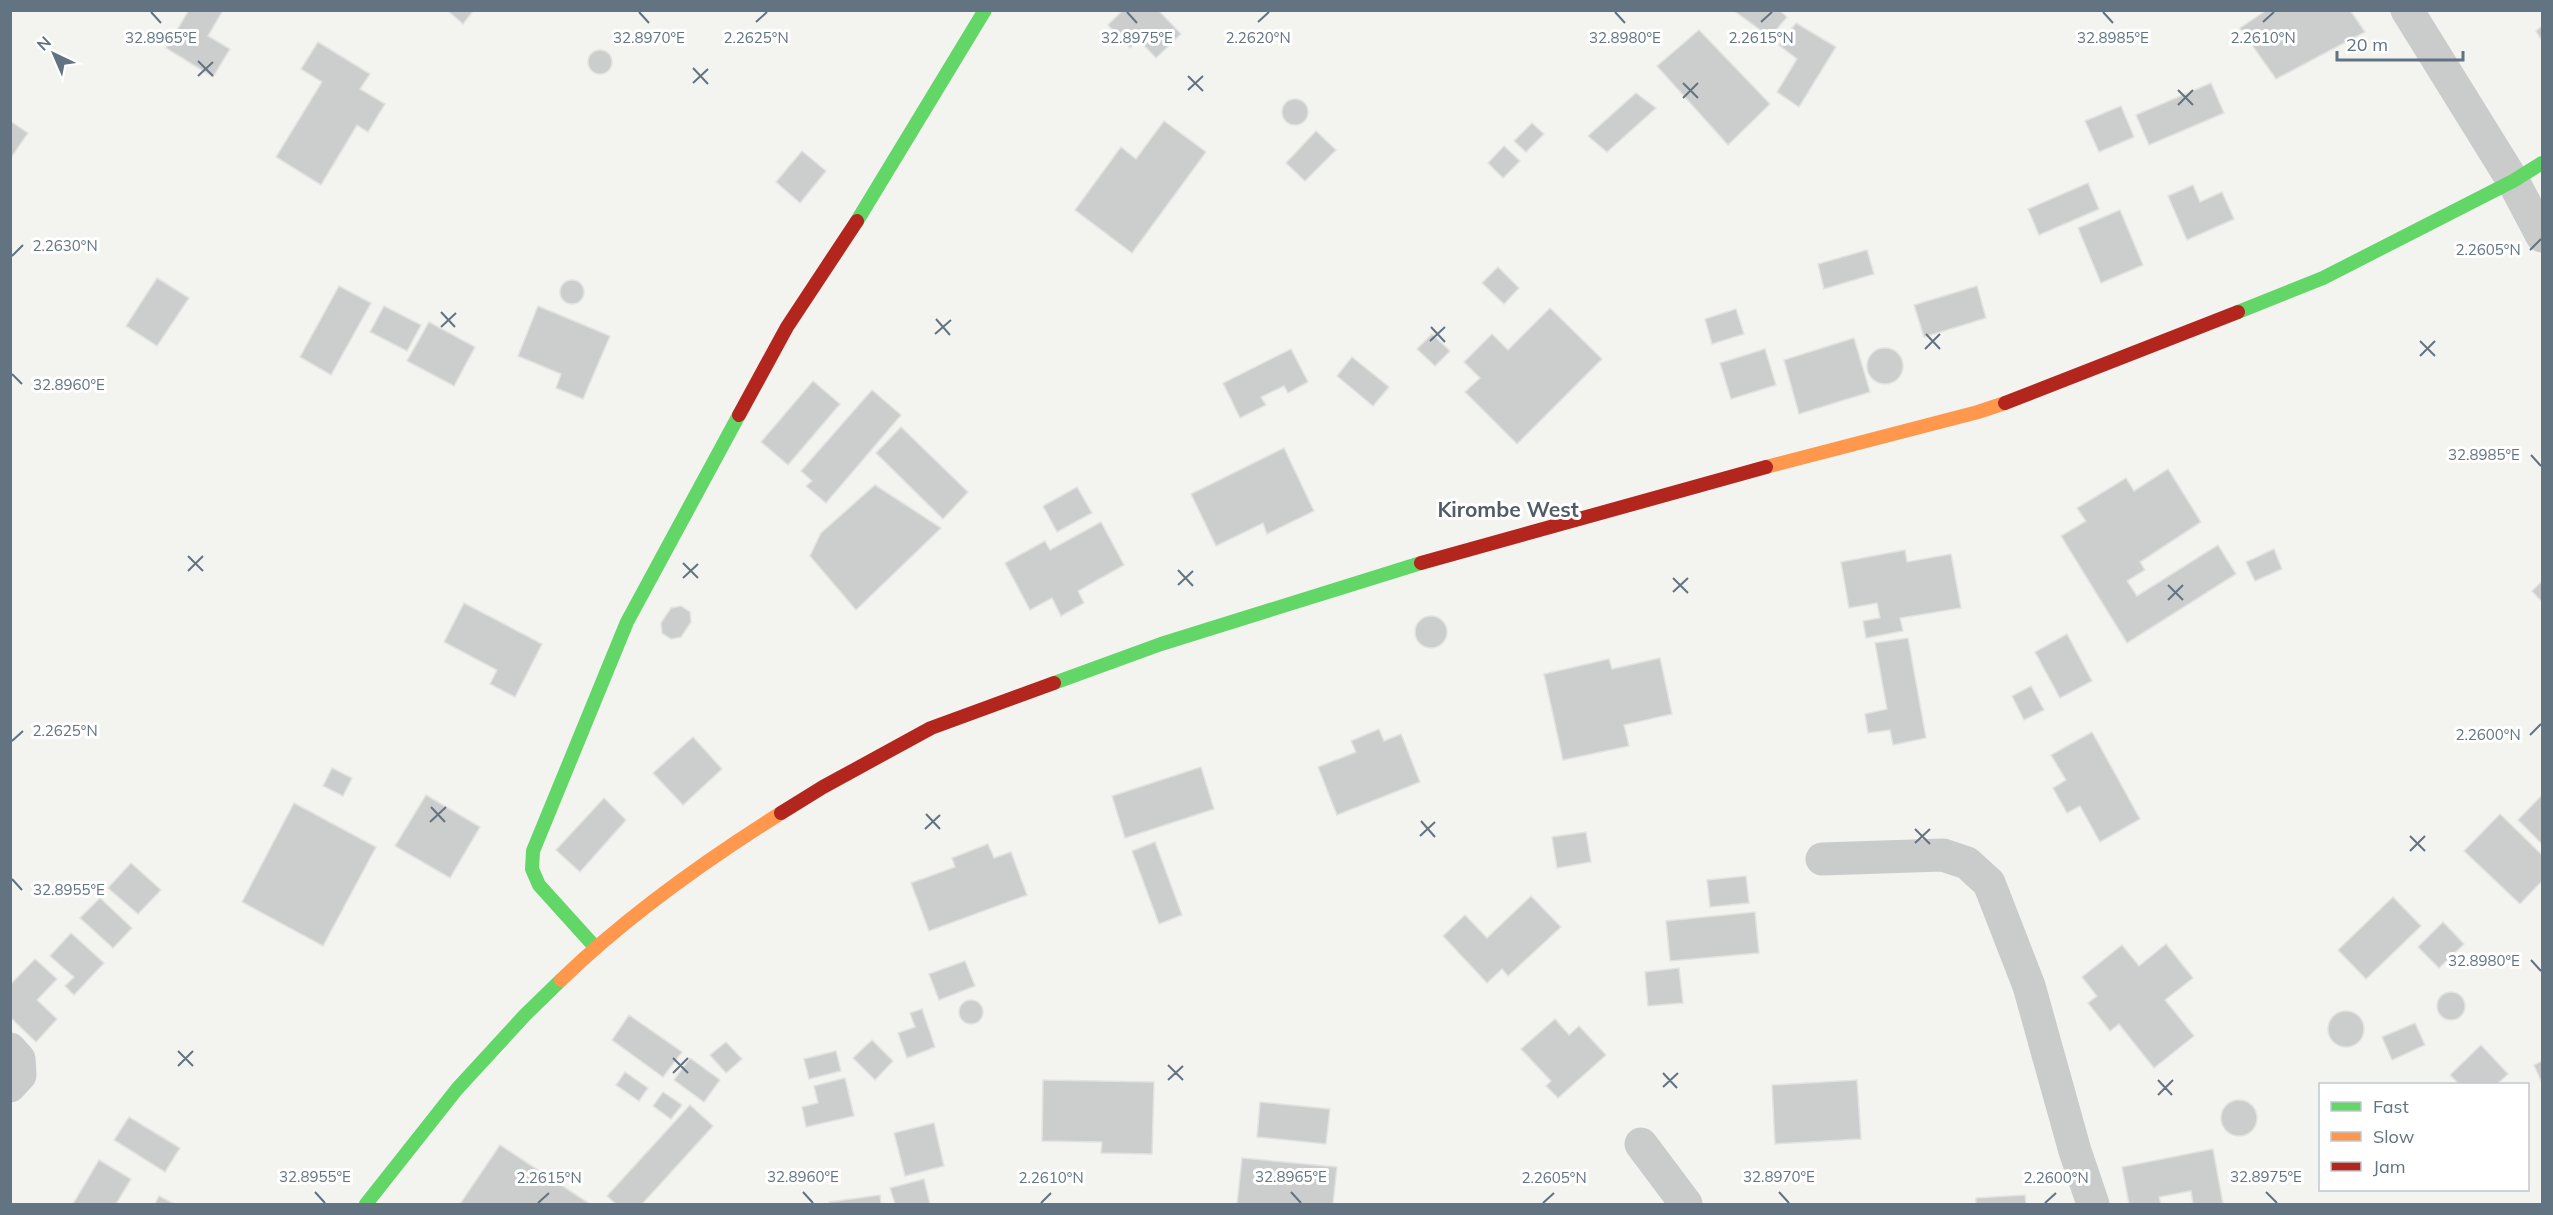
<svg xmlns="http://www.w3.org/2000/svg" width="2553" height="1215" font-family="Mulish,sans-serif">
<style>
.building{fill:#cccece;stroke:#e2e2e0;stroke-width:1.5}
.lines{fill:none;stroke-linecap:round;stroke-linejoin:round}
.street{stroke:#cacccc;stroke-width:33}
.fast{stroke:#63d668;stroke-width:14}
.slow{stroke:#ff974d;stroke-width:14}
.jam{stroke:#b3261e;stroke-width:14}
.ticks{fill:none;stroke:#627381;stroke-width:2}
.labels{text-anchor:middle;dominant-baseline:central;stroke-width:6;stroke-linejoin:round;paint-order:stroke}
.quarter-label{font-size:21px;font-weight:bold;fill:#505c66;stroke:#fff}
.ticks-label{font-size:15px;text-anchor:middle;fill:#627381;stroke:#fff;stroke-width:6;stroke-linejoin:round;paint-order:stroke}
</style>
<rect width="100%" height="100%" fill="#f3f3f0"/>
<g class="building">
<polygon points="189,10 223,10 208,36 230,49 213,77 166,48"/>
<polygon points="447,10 474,10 463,24"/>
<polygon points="1123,10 1158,10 1181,34 1156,58 1138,39 1130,48 1108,25"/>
<polygon points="1733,10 1779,10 1787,17 1770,37"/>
<polygon points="2267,10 2350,10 2365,32 2276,79 2240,28"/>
<polygon points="1796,23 1836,47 1799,107 1777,92 1797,59 1779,45"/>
<polygon points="2542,26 2542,41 2536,31"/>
<polygon points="1699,30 1770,104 1728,145 1657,66"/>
<polygon points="318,42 370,74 360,89 385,104 368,132 357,125 321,185 276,157 322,82 301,69"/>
<circle cx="600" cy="62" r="12"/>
<polygon points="2211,83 2224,113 2149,145 2136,115"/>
<polygon points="1636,93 1656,108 1607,152 1588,136"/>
<circle cx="1295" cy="112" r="13"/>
<polygon points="2121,106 2134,137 2099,152 2085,121"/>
<polygon points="10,121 28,133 10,159"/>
<polygon points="1164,121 1206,152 1132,253 1075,210 1121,147 1136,159"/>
<polygon points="1532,123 1544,134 1526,152 1514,141"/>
<polygon points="1316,131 1336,150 1305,181 1286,163"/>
<polygon points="1504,146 1520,161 1503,178 1488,163"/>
<polygon points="802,151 826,171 800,203 776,182"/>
<polygon points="2088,183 2099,209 2039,235 2028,209"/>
<polygon points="2193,185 2200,202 2222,192 2234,219 2187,240 2168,196"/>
<polygon points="2120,210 2143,265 2101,283 2078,228"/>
<polygon points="1867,250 1874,274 1824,289 1818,264"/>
<polygon points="1498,267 1519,288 1504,304 1482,283"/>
<polygon points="157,278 189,298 157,346 126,326"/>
<circle cx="572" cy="292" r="12"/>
<polygon points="339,286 371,303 331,375 300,357"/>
<polygon points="1977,286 1986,318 1924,337 1914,305"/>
<polygon points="384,306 421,325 407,351 370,332"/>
<polygon points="538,306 610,336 583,399 556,388 561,374 518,356"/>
<polygon points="1550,308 1602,359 1517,444 1465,392 1480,378 1464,362 1492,334 1508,350"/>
<polygon points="1736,309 1744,334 1712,344 1705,319"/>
<polygon points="429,322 475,347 454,386 407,361"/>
<polygon points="1432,334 1450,351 1435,366 1417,349"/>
<polygon points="1854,338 1870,392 1799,414 1784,360"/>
<circle cx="1885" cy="366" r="18"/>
<polygon points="1291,349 1308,382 1288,393 1284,386 1261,397 1266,405 1240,418 1223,383"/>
<polygon points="1765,349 1776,385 1731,399 1720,363"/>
<polygon points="1352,357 1389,387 1373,406 1337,376"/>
<polygon points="813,381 840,404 788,465 761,442"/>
<polygon points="872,390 901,415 826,503 806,486 812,481 801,471"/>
<polygon points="901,427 968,492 943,519 876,453"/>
<polygon points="1284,448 1314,511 1267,534 1263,523 1216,546 1191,494"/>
<polygon points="2168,469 2201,522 2140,562 2145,570 2127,581 2137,596 2218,545 2236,574 2127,643 2061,536 2086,521 2077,508 2126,478 2134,491"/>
<polygon points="875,485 941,528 856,610 810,556 821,533"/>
<polygon points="1077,487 1092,513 1057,532 1043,506"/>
<polygon points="1101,522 1124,565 1078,591 1084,603 1061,616 1052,598 1030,610 1005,563 1045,541 1050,550"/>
<polygon points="2274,549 2282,569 2255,581 2246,562"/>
<polygon points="1905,550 1907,562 1951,554 1961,608 1900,618 1903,631 1866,638 1863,621 1880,618 1877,603 1849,608 1841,562"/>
<polygon points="2542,581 2542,602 2532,591"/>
<polygon points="464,603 542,644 515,697 490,684 497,670 444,642"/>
<polygon points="681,606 690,612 691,622 681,637 671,639 662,633 661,623 671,608"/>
<circle cx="1431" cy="632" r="16"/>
<polygon points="2067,634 2092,681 2060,698 2035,652"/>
<polygon points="1908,638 1926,738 1893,745 1890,730 1868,733 1865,714 1887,709 1875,643"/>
<polygon points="1660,658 1672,714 1624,725 1629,746 1563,760 1544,674 1609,659 1612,669"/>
<polygon points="2031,686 2044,710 2024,720 2012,696"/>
<polygon points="1379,729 1384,741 1401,734 1420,782 1337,815 1318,767 1356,752 1351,741"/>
<polygon points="2092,732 2140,819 2100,842 2080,806 2067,813 2053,788 2066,780 2051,755"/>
<polygon points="693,737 722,769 683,805 653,773"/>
<polygon points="1201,767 1214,809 1125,838 1112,796"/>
<polygon points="332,768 352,778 343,796 323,786"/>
<polygon points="426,795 480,827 450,878 395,846"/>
<polygon points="2542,795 2542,844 2518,820"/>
<polygon points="604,798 626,820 580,872 556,850"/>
<polygon points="294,803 376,847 323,946 242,902"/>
<polygon points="2500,814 2542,855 2542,881 2520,904 2464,851"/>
<polygon points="1586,832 1591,862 1557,868 1552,837"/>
<polygon points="1155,842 1182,915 1159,924 1132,851"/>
<polygon points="988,844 994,858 1011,852 1027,895 929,931 911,883 955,867 952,858"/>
<polygon points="131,863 161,890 138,914 108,888"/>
<polygon points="1746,876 1749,903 1710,907 1707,880"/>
<polygon points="1531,896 1561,927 1508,976 1502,969 1487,983 1443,936 1465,915 1487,938"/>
<polygon points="2393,897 2421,926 2366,979 2338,950"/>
<polygon points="100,898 132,928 113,948 80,918"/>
<polygon points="1755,912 1759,953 1670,961 1666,921"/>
<polygon points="2443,922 2464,944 2439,968 2418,947"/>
<polygon points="71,933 104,963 74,995 65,986 74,977 50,956"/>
<polygon points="2166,944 2193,978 2165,1000 2194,1036 2154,1068 2119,1024 2110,1031 2088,1003 2097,996 2082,977 2122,945 2139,966"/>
<polygon points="35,959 57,979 37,1000 57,1019 36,1042 10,1017 10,985"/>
<polygon points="965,961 975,986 939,1000 929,974"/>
<polygon points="1679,968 1683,1003 1648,1006 1645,972"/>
<circle cx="2451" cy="1006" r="14"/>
<circle cx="971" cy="1012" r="12"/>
<polygon points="922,1009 935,1047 907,1058 898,1033 915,1027 910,1013"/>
<circle cx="2346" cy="1029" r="18"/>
<polygon points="629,1015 682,1052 663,1077 612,1040"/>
<polygon points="1555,1019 1569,1035 1579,1026 1606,1055 1558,1098 1546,1086 1551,1081 1521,1049"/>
<polygon points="2415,1023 2425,1045 2392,1060 2382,1037"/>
<polygon points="872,1040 893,1061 875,1080 853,1058"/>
<polygon points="726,1042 742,1059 726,1073 710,1055"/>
<polygon points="2481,1045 2508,1074 2497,1084 2459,1084 2450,1075"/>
<polygon points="836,1051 841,1071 809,1079 804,1059"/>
<polygon points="690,1058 720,1080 704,1102 674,1080"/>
<polygon points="2542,1061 2542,1083 2534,1065"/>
<polygon points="625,1072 648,1088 639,1101 616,1085"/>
<polygon points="845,1078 854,1116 806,1127 802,1107 818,1103 814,1086"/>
<polygon points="1043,1080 1154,1082 1152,1154 1101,1153 1102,1142 1042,1141"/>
<polygon points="1857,1080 1861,1139 1775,1144 1772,1085"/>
<polygon points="663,1092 682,1105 671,1119 653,1106"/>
<circle cx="2239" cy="1118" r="18"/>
<polygon points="1260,1102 1330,1109 1326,1144 1257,1137"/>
<polygon points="690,1105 713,1126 642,1204 616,1204 607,1196"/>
<polygon points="129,1117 180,1148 165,1172 114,1140"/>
<polygon points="934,1123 944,1166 905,1176 894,1133"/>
<polygon points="500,1145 590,1204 460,1204"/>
<polygon points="2213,1149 2223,1204 2193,1204 2191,1191 2159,1197 2161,1204 2129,1204 2122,1167"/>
<polygon points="1242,1158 1337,1167 1333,1204 1237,1204"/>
<polygon points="99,1160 131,1179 116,1204 73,1204"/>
<polygon points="924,1179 930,1204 895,1204 890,1188"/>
<polygon points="880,1195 881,1204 829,1204 829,1202"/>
<polygon points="2025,1195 2026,1204 1976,1204 1976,1198"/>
<polygon points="159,1196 174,1204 155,1204"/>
</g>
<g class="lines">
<g class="street">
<polyline points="2407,10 2513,181 2542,236"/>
<polyline points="1822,859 1943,855 1967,863 1989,883 2029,986 2075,1151 2093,1204"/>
<polyline points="10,1049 19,1059 20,1075 10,1086"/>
<polyline points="1641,1144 1686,1204"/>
</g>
<g class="fast">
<polyline points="857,221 985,10"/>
<polyline points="2238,312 2323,278 2513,181 2542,163"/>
<polyline points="1054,683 1161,644 1421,563"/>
<polyline points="595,947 539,885 532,869 533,851 627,622 739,415"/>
<polyline points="366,1204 457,1089 525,1015 561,980"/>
</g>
<g class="slow">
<polyline points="1766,467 1978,412 2005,403"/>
<path d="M 561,980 C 627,916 703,862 781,813"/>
</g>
<g class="jam">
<polyline points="2005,403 2238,312"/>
<polyline points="739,415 787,327 857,221"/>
<polyline points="1421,563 1766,467"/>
<polyline points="781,813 823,787 931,728 1054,683"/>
</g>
</g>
<path class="ticks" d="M 151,12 L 161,23M 639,12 L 649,23M 1127,12 L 1137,23M 1615,12 L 1625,23M 2103,12 L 2113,23M 756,22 L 767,12M 1258,22 L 1269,12M 1761,22 L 1772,12M 2263,22 L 2274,12M 198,61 L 213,76M 693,68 L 708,84M 198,76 L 213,62M 1188,76 L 1203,91M 693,83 L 708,69M 1683,83 L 1698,98M 1188,90 L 1203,76M 2178,90 L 2193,105M 1683,98 L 1698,83M 2178,105 L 2193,90M 2530,250 L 2541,239M 12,256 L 23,245M 441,312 L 455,327M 936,319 L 950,335M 441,327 L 456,313M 1431,327 L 1445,342M 935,334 L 951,320M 1926,334 L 1940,349M 1430,341 L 1445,327M 2420,341 L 2435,356M 1925,349 L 1940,334M 2420,356 L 2435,341M 12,374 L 22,384M 2531,455 L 2541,466M 188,556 L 203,571M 683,563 L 698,578M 1178,570 L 1193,586M 188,571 L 203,556M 683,578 L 698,564M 1673,578 L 1688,593M 1178,585 L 1193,571M 2168,585 L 2183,600M 1673,592 L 1688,578M 2168,600 L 2183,585M 2530,735 L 2541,724M 12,741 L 23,731M 431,807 L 445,822M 926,814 L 940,829M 1421,821 L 1435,837M 430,822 L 446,807M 925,829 L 940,815M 1915,829 L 1930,844M 1420,836 L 1435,822M 2410,836 L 2425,851M 1915,843 L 1930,829M 2410,851 L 2425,836M 12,879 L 22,890M 2531,960 L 2541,971M 178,1051 L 193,1066M 673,1058 L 688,1073M 1168,1065 L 1183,1080M 178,1066 L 193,1051M 673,1073 L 688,1058M 1663,1073 L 1677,1088M 1168,1080 L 1183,1066M 2158,1080 L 2172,1095M 1663,1087 L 1678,1073M 2158,1095 L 2173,1080M 315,1192 L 325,1203M 803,1192 L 813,1203M 1291,1192 L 1301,1203M 1779,1192 L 1789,1203M 2266,1192 L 2277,1203M 538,1203 L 549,1193M 1041,1203 L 1051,1193M 1543,1203 L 1554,1193M 2045,1203 L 2056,1193"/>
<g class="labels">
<g class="quarter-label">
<text x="1508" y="509">Kirombe West</text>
</g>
</g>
<g class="ticks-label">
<text x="756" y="43">2.2625°N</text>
<text x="1258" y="43">2.2620°N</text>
<text x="1761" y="43">2.2615°N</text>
<text x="2263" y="43">2.2610°N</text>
<text x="161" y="43">32.8965°E</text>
<text x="649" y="43">32.8970°E</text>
<text x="1137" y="43">32.8975°E</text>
<text x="1625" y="43">32.8980°E</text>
<text x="2113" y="43">32.8985°E</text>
<text x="65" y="251">2.2630°N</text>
<text x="2488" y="255">2.2605°N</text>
<text x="69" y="390">32.8960°E</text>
<text x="2484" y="460">32.8985°E</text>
<text x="65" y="736">2.2625°N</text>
<text x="2488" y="740">2.2600°N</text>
<text x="69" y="895">32.8955°E</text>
<text x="2484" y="966">32.8980°E</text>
<text x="315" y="1182">32.8955°E</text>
<text x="803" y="1182">32.8960°E</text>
<text x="1291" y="1182">32.8965°E</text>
<text x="1779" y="1182">32.8970°E</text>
<text x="2266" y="1182">32.8975°E</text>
<text x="549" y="1183">2.2615°N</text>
<text x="1051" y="1183">2.2610°N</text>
<text x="1554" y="1183">2.2605°N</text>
<text x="2056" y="1183">2.2600°N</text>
</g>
<rect width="2553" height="1215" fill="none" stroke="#627381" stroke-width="24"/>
<rect x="2319" y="1083" width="210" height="108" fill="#ffffff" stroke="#c0c7cd" stroke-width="1.5"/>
<rect x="2331" y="1102" width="30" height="9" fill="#63d668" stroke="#c0c7cd" stroke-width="1.5"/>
<text x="2373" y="1113" font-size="18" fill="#627381">Fast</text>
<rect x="2331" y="1132" width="30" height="9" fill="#ff974d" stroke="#c0c7cd" stroke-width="1.5"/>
<text x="2373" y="1143" font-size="18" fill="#627381">Slow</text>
<rect x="2331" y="1162" width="30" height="9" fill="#b3261e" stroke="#c0c7cd" stroke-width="1.5"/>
<text x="2373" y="1173" font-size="18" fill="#627381">Jam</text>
<g transform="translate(54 54) rotate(316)" stroke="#ffffff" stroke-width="4.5" paint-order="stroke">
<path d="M0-4.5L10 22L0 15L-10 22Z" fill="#627381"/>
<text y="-9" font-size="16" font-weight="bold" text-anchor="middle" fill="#627381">N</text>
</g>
<path d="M2337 51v9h126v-9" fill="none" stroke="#627381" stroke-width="3"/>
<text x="2346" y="51" font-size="18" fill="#627381" stroke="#ffffff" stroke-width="4.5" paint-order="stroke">20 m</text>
</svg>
